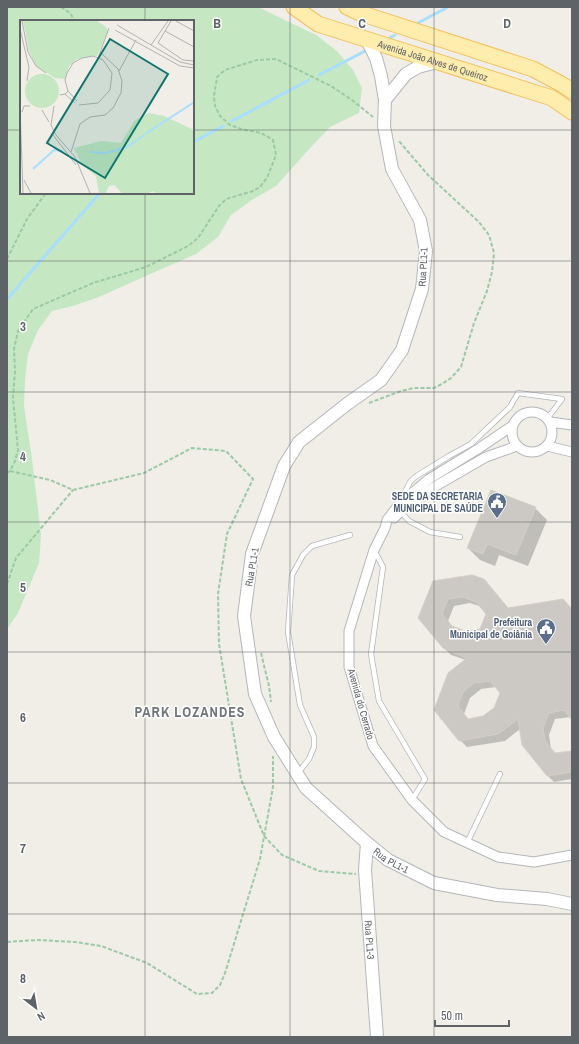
<svg xmlns="http://www.w3.org/2000/svg" width="579" height="1044" font-family="'Archivo Narrow',sans-serif">
<style>
.green{fill:#c5e8c3;fill-rule:evenodd}
.shadow{fill:#0003;fill-rule:evenodd}
.lines{fill:none;stroke-linecap:round;stroke-linejoin:round}
.stream{stroke:#a8deff;stroke-width:3}
.building{fill:#ccc9c4;stroke:#d5cfc5;fill-rule:evenodd}
.service-casing{stroke:#b4b7bb;stroke-width:6}
.minor-casing{stroke:#b4b7bb;stroke-width:11}
.tertiary-casing{stroke:#b4b7bb;stroke-width:14}
.primary-casing{stroke:#f4c05c;stroke-width:17}
.path{stroke:#9cc9a6;stroke-width:2;stroke-dasharray:4 2;stroke-linecap:butt}
.service{stroke:#fff;stroke-width:4.5}
.minor{stroke:#fff;stroke-width:9}
.tertiary{stroke:#fff;stroke-width:12}
.primary{stroke:#ffedad;stroke-width:15}
.grid{fill:none;stroke:#5e6367;stroke-width:1;stroke-opacity:0.55}
.labels{text-anchor:middle;dominant-baseline:central;stroke-width:3;stroke-linejoin:round;paint-order:stroke}
.street-label{font-size:10px;fill:#5e6367;stroke:#fff}
.service-label{font-size:10px;font-weight:bold;fill:#4e5e75;stroke:#fff;text-anchor:end}
.district-label{font-size:14px;font-weight:bold;letter-spacing:1px;fill:#6f7579;stroke:#fff}
.inset-river{fill:none;stroke:#a8deff;stroke-width:2}
.inset-road{fill:none;stroke:#b2b2b0;stroke-width:1}
.view{fill:#0f766e;fill-opacity:0.15;stroke:#0f766e;stroke-width:2}
.inset-edge{fill:none;stroke:#5e6367;stroke-width:2}
.grid-label{font-size:13px;text-anchor:middle;font-weight:bold;fill:#5e6367;stroke:#fff;stroke-width:3;stroke-linejoin:round;paint-order:stroke}
</style>
<rect width="100%" height="100%" fill="#f0eee7"/>
<path class="green" d="M 7,7 L 258,7 L 316,35 L 337,51 L 353,70 L 362,88 L 359,113 L 330,127 L 311,147 L 276,186 L 252,200 L 231,215 L 218,237 L 196,254 L 148,275 L 99,297 L 73,306 L 52,311 L 38,330 L 28,354 L 25,380 L 24,406 L 32,459 L 41,535 L 39,563 L 18,613 L 7,629 ZM 21,21 L 193,21 L 193,193 L 21,193 Z"/>
<g class="shadow">
<polygon points="535,508 547,520 528,566 499,555 495,566 480,560 468,548"/>
<path d="M 484,580 L 509,609 L 572,609 L 572,718 L 571,717 L 555,719 L 549,735 L 551,749 L 556,754 L 572,752 L 572,751 L 572,779 L 554,782 L 547,775 L 520,729 L 505,741 L 467,747 L 460,740 L 449,674 L 466,660 L 451,655 L 444,648 L 433,582 ZM 470,603 L 482,607 L 487,614 L 481,630 L 464,632 L 453,628 L 448,621 L 454,606 ZM 496,687 L 501,693 L 495,708 L 484,717 L 468,720 L 464,714 L 470,698 L 481,689 Z"/>
</g>
<g class="lines">
<g class="stream">
<polyline points="414,25 448,7"/>
<polyline points="386,40 395,35"/>
<polyline points="319,75 369,49"/>
<polyline points="232,121 309,80"/>
<polyline points="193,142 223,126"/>
<polyline points="7,299 100,193"/>
</g>
</g>
<g class="building">
<polygon points="491,490 536,507 516,555 487,544 483,554 467,548"/>
<path d="M 472,575 L 484,579 L 508,608 L 563,599 L 572,609 L 572,720 L 564,710 L 549,713 L 543,728 L 545,741 L 555,753 L 572,751 L 572,772 L 547,776 L 522,745 L 518,719 L 498,734 L 459,741 L 434,710 L 448,673 L 467,658 L 443,648 L 418,618 L 433,581 ZM 463,597 L 476,602 L 486,614 L 480,629 L 465,631 L 452,626 L 442,614 L 448,599 ZM 490,681 L 500,693 L 494,708 L 483,716 L 468,719 L 458,706 L 463,692 L 474,683 Z"/>
</g>
<g class="lines">
<g class="service-casing">
<g id="service">
<polyline points="401,500 410,482 415,477 449,456 471,444 510,407 518,393 562,399 547,419"/>
<polyline points="400,511 409,521 430,532 460,537"/>
<polyline points="375,552 383,567 371,654 379,701 425,779 412,800"/>
<polyline points="298,773 309,759 314,747 314,737 300,705 288,632 292,575 303,555 312,546 350,535"/>
<polyline points="467,843 500,774"/>
</g>
</g>
<g class="minor-casing">
<g id="minor">
<circle cx="532" cy="432" r="20"/>
<polyline points="550,422 572,425"/>
<polyline points="512,426 478,449 429,479 400,503 387,520 385,528 374,550 349,631 349,667 373,746 412,800 444,832 498,857 534,862 572,855"/>
<polyline points="547,446 572,452"/>
<polyline points="394,518 400,512 434,487 486,457 517,446"/>
</g>
</g>
<g class="tertiary-casing">
<g id="tertiary">
<path id="s1" d="M 367,40 L 376,58 L 381,76 L 385,100 L 384,126 L 392,169 L 420,220 L 426,251 L 422,289 L 402,350 L 381,380 L 347,404 L 299,442 L 284,466 L 252,554 L 244,616 L 255,694 L 274,737 L 306,788 L 367,843 L 388,860 L 434,883 L 497,895 L 547,899 L 572,904"/>
<polyline points="385,100 406,74 418,67 437,62"/>
<path id="s2" d="M 367,843 L 365,870 L 377,1037"/>
</g>
</g>
<g class="primary-casing">
<g id="primary">
<path id="s3" d="M 294,7 L 318,24 L 552,98 L 572,112"/>
<polyline points="347,7 360,13 533,69 563,85 572,91"/>
</g>
</g>
<g class="path">
<polyline points="61,7 70,13 75,21"/>
<polyline points="7,8 8,7"/>
<polyline points="7,259 27,219 46,193"/>
<polyline points="369,403 401,391 414,388 434,388 442,384 451,378 461,367 474,323 487,291 492,272 494,253 489,235 479,222 428,175 398,140"/>
<polyline points="10,471 50,480 73,490 144,473 192,448 226,451 253,479 227,534 218,594 219,644 241,779 264,836 282,855 319,871 356,874"/>
<polyline points="7,473 10,471 15,461 18,450 13,398 15,371 14,349 18,331 33,309 93,283 146,267 188,246 198,238 219,206 226,199 253,191 260,187 267,178 276,155 273,140 261,133 241,129 230,125 220,116 215,106 214,96 217,77 225,70 257,60 276,59 331,86 352,100 373,117"/>
<polyline points="7,584 16,558 73,490"/>
<polyline points="261,653 269,686 271,702"/>
<polyline points="7,942 38,940 75,942 101,946 147,963 197,994 212,993 220,985 225,973 260,859 273,787 273,756"/>
</g>
<use href="#service" class="service"/>
<use href="#minor" class="minor"/>
<use href="#tertiary" class="tertiary"/>
<use href="#primary" class="primary"/>
</g>
<path class="grid" d="M 145,7 L 145,21M 290,7 L 290,1037M 434,7 L 434,1037M 7,130 L 21,130M 193,130 L 572,130M 145,193 L 145,1037M 7,261 L 572,261M 7,392 L 572,392M 7,522 L 572,522M 7,652 L 572,652M 7,783 L 572,783M 7,914 L 572,914"/>
<defs>
<g id="civic-pin" transform="scale(1)"><path d="M0 17L-7.5 6A9.5 9.5 0 1 1 7.5 6Z" fill="#5c6f8a" stroke="#fff"/><path d="M-.6-6.5H3V-4.5H.6V-3L4-1V1h2V6H-6V1h2V-1L-.6-3ZM-1.2 2.5V6h2.4V2.5Z" fill="#fff"/></g>
</defs>
<g fill-rule="evenodd">
<use href="#civic-pin" x="497" y="502"/>
<use href="#civic-pin" x="546" y="628"/>
</g>
<g class="labels">
<g class="street-label">
<text stroke="none"><textPath href="#s3" startOffset="150">Avenida João Alves de Queiroz</textPath></text>
<text transform="translate(423 267) rotate(-87)">Rua PL1-1</text>
<text transform="translate(252 567) rotate(-80)">Rua PL1-1</text>
<text transform="translate(361 704) rotate(74)">Avenida do Cerrado</text>
<text stroke="none"><textPath href="#s1" startOffset="947">Rua PL1-1</textPath></text>
<text stroke="none"><textPath href="#s2" startOffset="97">Rua PL1-3</textPath></text>
</g>
<g class="service-label">
<text x="483" y="496">SEDE DA SECRETARIA<tspan x="483" dy="12">MUNICIPAL DE SAÚDE</tspan></text>
<text x="532" y="622">Prefeitura<tspan x="532" dy="12">Municipal de Goiânia</tspan></text>
</g>
<g class="district-label">
<text x="190" y="712">PARK LOZANDES</text>
</g>
</g>
<g transform="translate(20 20)">
<rect width="174" height="174" fill="#f0eee7"/>
<path d="M 3,1 L 77,1 L 86,7 L 88,12 L 77,36 L 57,39 L 49,46 L 45,59 L 35,58 L 16,46 L 9,31 ZM5 71a17 17 0 1 1 34 0a17 17 0 1 1-34 0ZM 129,93 L 144,96 L 174,110 L 174,173 L 136,173 L 133,171 L 129,173 L 102,173 L 94,165 L 89,166 L 86,173 L 79,173 L 76,156 L 62,145 L 54,128 L 81,121 L 101,123 L 115,100 Z" fill="#c5e8c3"/>
<path class="inset-river" d="M 125,114 L 173,83M 70,132 L 86,133 L 107,127 L 124,115M 13,149 L 34,130 L 43,131"/>
<path class="inset-road" d="M 2,1 L 8,32 L 16,46 L 26,53M 151,1 L 138,23 L 163,40 L 174,41M 156,1 L 174,11M 97,5 L 160,42 L 174,45M 0,9 L 9,47 L 7,61M 95,10 L 160,46 L 174,48M 145,11 L 174,27M 131,25 L 148,1M 78,38 L 89,8M 99,51 L 116,20M 48,71 L 57,81M 45,74 L 48,71 L 45,60 L 47,53 L 53,43 L 62,38 L 73,36 L 83,40 L 92,53 L 90,70 L 78,83 L 59,85M 40,75 L 45,74 L 55,83M 34,86 L 31,105 L 36,115 L 55,137 L 70,173M 0,87 L 3,173M 22,90 L 29,102M 2,92 L 4,86 L 10,86M 33,115 L 56,145M 51,132 L 60,104 L 70,97 L 85,95 L 93,88 L 101,73 L 102,61 L 98,49 L 80,32M 4,160 L 11,173"/>
<path class="view" d="M 90,19 L 148,54 L 85,158 L 27,123 Z"/>
<rect width="174" height="174" class="inset-edge"/>
</g>
<g class="grid-label">
<text x="217" y="28">B</text>
<text x="362" y="28">C</text>
<text x="507" y="28">D</text>
<text x="23" y="331">3</text>
<text x="23" y="461">4</text>
<text x="23" y="592">5</text>
<text x="23" y="722">6</text>
<text x="23" y="853">7</text>
<text x="23" y="983">8</text>
</g>
<rect width="579" height="1044" fill="none" stroke="#5e6367" stroke-width="16"/>
<g transform="translate(36 1008) rotate(149)" stroke="#ffffff" stroke-width="3" paint-order="stroke">
<path d="M0-3L7 15L0 10L-7 15Z" fill="#5e6367"/>
<text y="-6" font-size="11" font-weight="bold" text-anchor="middle" fill="#5e6367">N</text>
</g>
<path d="M435 1020v6h74v-6" fill="none" stroke="#5e6367" stroke-width="2"/>
<text x="441" y="1020" font-size="12" fill="#5e6367" stroke="#ffffff" stroke-width="3" paint-order="stroke">50 m</text>
</svg>
